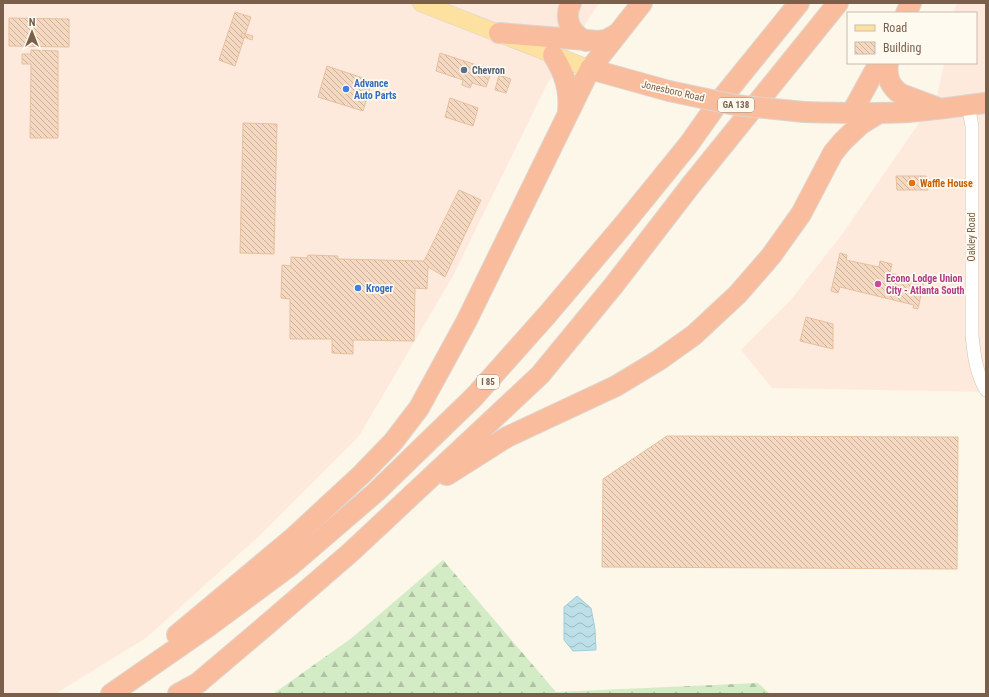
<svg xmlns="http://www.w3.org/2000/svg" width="989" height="697" font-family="'Roboto Condensed',sans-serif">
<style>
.commercial{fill:#fee9dd}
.forest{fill:url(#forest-firs)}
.water{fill:url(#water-waves);stroke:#a2cedb}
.building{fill:url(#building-back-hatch);stroke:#e7c09f}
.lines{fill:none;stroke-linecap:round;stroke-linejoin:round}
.minor-casing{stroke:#d1c0ad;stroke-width:14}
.major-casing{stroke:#dcd5d0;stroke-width:18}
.highway-casing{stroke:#dcd5d0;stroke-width:22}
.minor{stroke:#fff;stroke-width:13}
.major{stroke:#fde1a0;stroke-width:17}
.highway{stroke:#f9bd9e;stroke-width:20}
.highway-bridge-casing{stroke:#dcd5d0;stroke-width:22;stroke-linecap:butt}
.highway-bridge{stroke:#f9bd9e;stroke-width:20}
.service-dot{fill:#5c6f8a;stroke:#fffaf0;stroke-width:1.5}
.shop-dot{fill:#3f7fe0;stroke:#fffaf0;stroke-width:1.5}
.food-dot{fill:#e8710a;stroke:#fffaf0;stroke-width:1.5}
.hotel-dot{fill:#d1479c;stroke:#fffaf0;stroke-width:1.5}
.labels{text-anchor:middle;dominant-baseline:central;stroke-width:3.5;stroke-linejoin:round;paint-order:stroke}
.shield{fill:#fffaf0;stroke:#a28e7c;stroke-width:1}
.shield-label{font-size:9px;font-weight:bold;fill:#7a5f4b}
.service-label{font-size:10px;font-weight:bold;fill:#4e5e75;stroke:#fffaf0;text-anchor:start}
.shop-label{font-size:10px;font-weight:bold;fill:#366cbe;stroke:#fffaf0;text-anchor:start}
.street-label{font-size:10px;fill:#7a5f4b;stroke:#fffaf0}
.food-label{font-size:10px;font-weight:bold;fill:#c56008;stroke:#fffaf0;text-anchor:start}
.hotel-label{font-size:10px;font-weight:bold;fill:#b23c85;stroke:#fffaf0;text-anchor:start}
</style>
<defs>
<pattern id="forest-firs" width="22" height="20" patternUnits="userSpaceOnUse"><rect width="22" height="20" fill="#d3ecc6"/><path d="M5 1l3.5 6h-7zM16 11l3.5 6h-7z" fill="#b0c2a3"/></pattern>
<pattern id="water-waves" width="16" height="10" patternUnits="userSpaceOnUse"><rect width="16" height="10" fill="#bcdfe8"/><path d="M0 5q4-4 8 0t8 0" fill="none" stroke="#9eb8be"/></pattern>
<pattern id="building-back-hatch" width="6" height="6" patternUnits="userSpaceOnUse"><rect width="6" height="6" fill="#f4d8bf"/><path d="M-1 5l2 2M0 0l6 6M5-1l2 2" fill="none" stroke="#cbb29d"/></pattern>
</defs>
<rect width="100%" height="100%" fill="#fdf7e9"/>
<g class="commercial">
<polygon points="3,3 599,3 546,86 453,276 359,436 258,537 146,638 55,694 3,694"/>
<polygon points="957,3 986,3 986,392 772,388 741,350 790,301 843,233 937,97 944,63 976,63 976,13 953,13"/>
</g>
<polygon class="forest" points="443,560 556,692 758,683 770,694 273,694 353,637"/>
<polygon class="water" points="577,596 591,608 595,629 596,650 573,651 564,640 564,607"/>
<g class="building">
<polygon points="235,12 251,17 235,66 219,60"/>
<polygon points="9,18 69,19 69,47 9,46"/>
<polygon points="242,33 253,36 252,40 241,36"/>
<polygon points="31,50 58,51 58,138 30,138 31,64 22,64 22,54 31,54"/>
<polygon points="440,53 492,70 486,87 472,83 470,88 462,85 463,80 436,71"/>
<polygon points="327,66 372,81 363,111 318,97"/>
<polygon points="499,75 511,79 506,93 495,90"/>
<polygon points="450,98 478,108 473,126 445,117"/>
<polygon points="243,123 277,124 274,254 240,253"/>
<polygon points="896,176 926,176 928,190 897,190"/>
<polygon points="459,190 481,200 445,277 428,267 427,289 415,288 414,341 353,340 353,354 332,353 332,339 290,339 290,299 281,298 282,265 291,266 291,257 307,258 308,255 338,256 338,259 424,261"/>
<polygon points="840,253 847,255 846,260 879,267 880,261 892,264 890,273 921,280 922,275 925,276 918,309 913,308 914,305 840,287 838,293 831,291"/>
<polygon points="806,317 833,324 833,349 800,341"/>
<polygon points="667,436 958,437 957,569 602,567 603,479"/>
</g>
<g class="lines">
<g class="minor-casing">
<path id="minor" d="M 968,105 L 972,126 L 972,335 C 974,355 976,373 986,390"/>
</g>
<g class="major-casing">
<polyline id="major" points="421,3 590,69"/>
</g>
<g class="highway-casing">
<g id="highway">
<path d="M 571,3 C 563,19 571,34 586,41"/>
<polyline points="906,13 911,3"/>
<polyline points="499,33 598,41 606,40 617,34"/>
<path d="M 553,55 C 565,74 570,90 568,112"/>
<path d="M 888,63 C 886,76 890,87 901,94 L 936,107"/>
<polyline points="590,69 669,91"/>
<path d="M 804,112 C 839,113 874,114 909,112 C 935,110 960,106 986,103"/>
<polyline points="851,114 879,63"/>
<polyline points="447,475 507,437 616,386 659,360 694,335 738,294 771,256 801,214 833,153 843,141 861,124 879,113"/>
<polyline points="177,635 293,538 362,474 393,442 419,408 466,322 590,69 642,3"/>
<polyline points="111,694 209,626 290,566 376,492 474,397 547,315 624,224 689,144 718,103 799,3"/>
<polyline points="178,694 198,683 263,628 351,552 540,375 614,285 691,185 838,3"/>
</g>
</g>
<use href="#minor" class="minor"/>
<use href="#major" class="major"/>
<use href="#highway" class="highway"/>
<g class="highway-bridge-casing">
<polyline id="highway-bridge" points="669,91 735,105 804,112"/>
</g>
<use href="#highway-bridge" class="highway-bridge"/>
</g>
<circle class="service-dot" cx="464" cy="70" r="4"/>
<g class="shop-dot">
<circle cx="346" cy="89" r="4"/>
<circle cx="358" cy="288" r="4"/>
</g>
<circle class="food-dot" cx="912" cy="183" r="4"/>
<circle class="hotel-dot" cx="878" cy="284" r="4"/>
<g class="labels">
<g class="shield">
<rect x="718" y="98" width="36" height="14" rx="3"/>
<rect x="477" y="375" width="22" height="14" rx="3"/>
</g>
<g class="shield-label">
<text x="736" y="105">GA 138</text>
<text x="488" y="382">I 85</text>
</g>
<g class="service-label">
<text x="472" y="70">Chevron</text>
</g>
<g class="shop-label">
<text x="354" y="83">Advance<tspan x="354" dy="12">Auto Parts</tspan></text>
<text x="366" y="288">Kroger</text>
</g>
<g class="street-label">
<text transform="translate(673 91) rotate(13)">Jonesboro Road</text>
<text transform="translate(971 237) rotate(-90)">Oakley Road</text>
</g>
<g class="food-label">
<text x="920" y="183">Waffle House</text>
</g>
<g class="hotel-label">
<text x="886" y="278">Econo Lodge Union<tspan x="886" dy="12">City - Atlanta South</tspan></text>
</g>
</g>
<rect width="989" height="697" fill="none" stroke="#7a5f4b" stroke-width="8"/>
<rect x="847" y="12" width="130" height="52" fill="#fffaf0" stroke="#cabcae"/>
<rect x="855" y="25" width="20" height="6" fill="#fde1a0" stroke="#cabcae"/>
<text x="883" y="32" font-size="12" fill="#7a5f4b">Road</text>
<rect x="855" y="42" width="20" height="12" fill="url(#building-back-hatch)" stroke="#cabcae"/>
<text x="883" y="52" font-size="12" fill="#7a5f4b">Building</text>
<g transform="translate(32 32)" stroke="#fffaf0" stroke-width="3" paint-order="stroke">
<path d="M0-3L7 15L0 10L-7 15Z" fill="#7a5f4b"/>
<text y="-6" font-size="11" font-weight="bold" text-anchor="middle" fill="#7a5f4b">N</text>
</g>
</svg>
